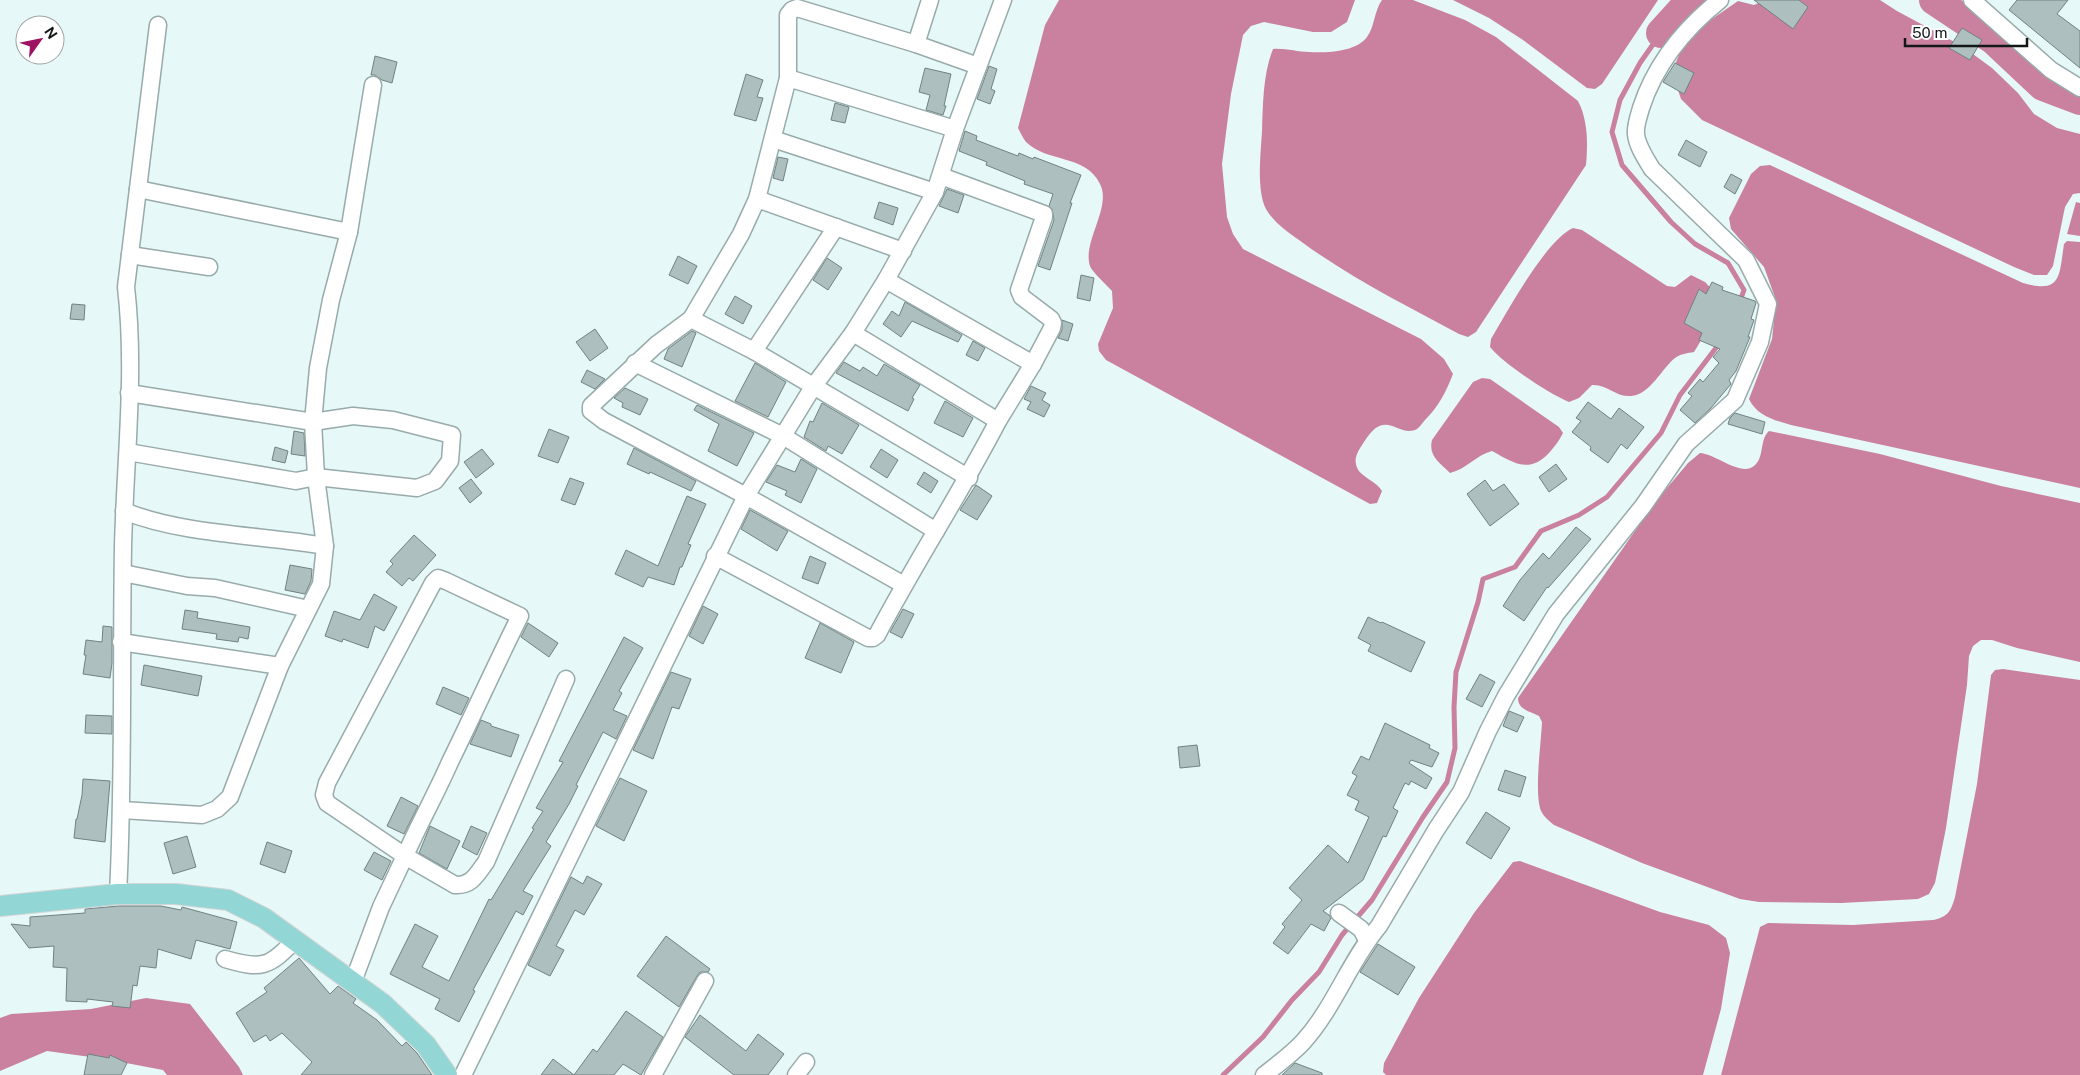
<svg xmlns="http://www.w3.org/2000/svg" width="2080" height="1075" font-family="'Public Sans',sans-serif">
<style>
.water{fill:#ca819f}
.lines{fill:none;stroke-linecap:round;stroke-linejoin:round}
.stream{stroke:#ca819f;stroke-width:5}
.river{stroke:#ca819f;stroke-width:30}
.building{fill:#adbfbe;stroke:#718282}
.minor-casing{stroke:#98aaaa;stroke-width:19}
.major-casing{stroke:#d4d5d5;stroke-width:22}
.minor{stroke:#fff;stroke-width:16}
.major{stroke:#92d7d6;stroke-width:20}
</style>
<rect width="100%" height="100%" fill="#e6f9f8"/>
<g class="water">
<path d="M 1059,0 L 1355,0 L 1347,22 L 1331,32 L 1313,32 L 1264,22 L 1251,26 L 1243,35 L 1231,94 L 1222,164 L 1227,217 L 1233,234 L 1243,249 L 1421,339 L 1444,359 L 1453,374 C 1446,392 1439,406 1425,420 C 1423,422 1420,427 1417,429 C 1398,439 1386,406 1364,442 C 1360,448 1354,456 1356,464 C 1358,477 1376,480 1382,491 L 1377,503 L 1370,504 L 1106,360 L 1099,351 L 1098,344 L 1113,308 L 1112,291 C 1107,285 1092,272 1090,266 C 1082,242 1112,207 1100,184 C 1086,154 1047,163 1026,142 C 1023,138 1020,132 1018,128 L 1045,25 Z"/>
<path d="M 1382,0 L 1413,0 L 1465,20 L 1496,37 L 1578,101 C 1588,120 1588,144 1586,165 L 1476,332 L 1468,337 L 1459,334 C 1405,305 1349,277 1299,240 C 1288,232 1274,223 1266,209 C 1256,190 1261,152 1262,131 C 1263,104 1263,74 1273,49 C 1286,48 1297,52 1309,52 C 1327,53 1356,52 1367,37 C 1375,26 1374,11 1382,0 Z"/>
<polygon points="1453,0 1658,0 1602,84 1595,89 1587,88 1523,40 1489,18"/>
<polygon points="1765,0 1880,0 1897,11 1962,46 1992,68 2018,93 2034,114 2057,128 2080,134 2080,193 2073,194 2065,207 2053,266 2047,275 2034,275 2014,267 1702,120 1681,99 1672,72 1681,50 1699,28 1738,1 1754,5"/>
<path d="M 1770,165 L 2023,283 C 2062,294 2059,276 2064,244 L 2067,241 L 2080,242 L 2080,488 L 1791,425 C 1774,420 1757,416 1749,399 L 1772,339 L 1776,300 L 1764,267 L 1731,229 L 1729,218 L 1751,174 L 1760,166 Z"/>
<polygon points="2076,202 2080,203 2080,236 2067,234"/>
<path d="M 1573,228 L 1582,230 L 1667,286 L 1675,287 L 1691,275 L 1705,282 L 1722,300 L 1714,319 L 1694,352 C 1688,353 1680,354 1675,358 C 1662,368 1650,395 1631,396 C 1615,397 1607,384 1592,385 L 1579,398 L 1569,402 C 1549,394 1504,364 1490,347 L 1491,339 C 1507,312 1546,240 1573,228 Z"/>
<path d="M 1482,378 L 1490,379 L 1559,427 L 1563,433 C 1559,441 1555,446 1549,453 C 1529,474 1514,463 1492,451 C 1476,455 1467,469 1450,473 C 1440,463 1428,456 1432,440 L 1473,382 Z"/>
<path d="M 1769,431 L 1880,454 L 2001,486 L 2080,503 L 2080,662 L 2017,648 L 1992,640 L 1981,640 L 1973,646 L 1969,656 L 1967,685 L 1946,828 L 1935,883 L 1929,894 L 1918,899 L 1841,903 L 1759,902 L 1740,899 L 1642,863 L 1554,825 C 1549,821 1544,817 1541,811 C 1534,793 1541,744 1542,722 L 1539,716 C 1530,711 1518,710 1518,698 L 1656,501 L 1688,463 L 1700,453 C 1716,454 1741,477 1754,466 C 1765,457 1759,440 1769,431 Z"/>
<path d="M 2003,669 L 2080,680 L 2080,1075 L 1721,1075 L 1760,927 L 1768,923 L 1853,925 L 1933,920 C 1948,917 1951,911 1955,897 L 1977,784 L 1991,675 L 1995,670 Z"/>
<polygon points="1520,861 1660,912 1709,925 1726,938 1730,953 1721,1009 1703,1075 1386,1075 1383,1072 1384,1063 1419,998 1474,913 1513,862"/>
<polygon points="146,998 190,1004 239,1067 243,1075 167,1075 163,1070 105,1059 47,1051 0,1071 0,1018 11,1014 91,1009"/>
</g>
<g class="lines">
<g class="stream">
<polyline points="1661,33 1640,63 1620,100 1612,132 1622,165 1671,222 1695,244 1728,263 1744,290 1740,301"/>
<polyline points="1223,1075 1263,1037 1292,1000 1319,972 1342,935 1372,900 1423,817 1447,782 1455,748 1454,707 1456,672 1478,602 1483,579 1515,567 1541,531 1579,515 1607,497 1661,433 1680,395 1719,344"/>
</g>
<g class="river">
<polyline points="1934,0 1994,40 2043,86 2080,100"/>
<polyline points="1661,33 1691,0"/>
</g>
</g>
<g class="building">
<polygon points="1754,0 1799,0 1808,7 1793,29"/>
<polygon points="2017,0 2068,0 2057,14 2080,31 2080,68 2009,10"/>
<polygon points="1962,28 1982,40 1970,60 1949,48"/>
<polygon points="375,56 397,62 392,83 382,80 375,75 371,75"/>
<polygon points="1675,63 1694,73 1684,94 1663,82"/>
<polygon points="989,66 997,69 991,89 995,91 990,104 977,99"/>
<polygon points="925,68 951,74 944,106 946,106 943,115 926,110 930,95 919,92"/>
<polygon points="746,74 763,80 757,97 763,98 756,121 734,115"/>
<polygon points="835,103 849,107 845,123 831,120"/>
<polygon points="965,131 977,136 976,140 1018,156 1019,153 1033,159 1034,157 1081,175 1070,203 1072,203 1050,270 1038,266 1054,220 1052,209 1049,206 1053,194 1024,184 1025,181 986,165 987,162 959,151"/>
<polygon points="1686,140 1707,152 1700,167 1678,155"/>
<polygon points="778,157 788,159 783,181 773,178"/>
<polygon points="1731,174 1742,180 1735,194 1724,187"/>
<polygon points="947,189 964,195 958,213 939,206"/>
<polygon points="879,202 898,208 893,225 874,218"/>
<polygon points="678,256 697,266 688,284 669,275"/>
<polygon points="827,258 842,268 828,290 813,280"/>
<polygon points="1081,275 1094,278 1090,301 1077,298"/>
<polygon points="1712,282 1723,287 1722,290 1755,301 1756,303 1751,319 1754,320 1748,337 1750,337 1736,371 1729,380 1731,384 1710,409 1695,423 1680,410 1692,396 1688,393 1700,379 1703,382 1719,363 1713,357 1720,349 1699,340 1702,333 1684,323 1699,289 1706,294"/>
<polygon points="735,296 752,306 743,324 725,314"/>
<polygon points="905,302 962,335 958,342 912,321 901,337 883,324 892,311 899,316"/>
<polygon points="72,304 85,305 84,320 70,319"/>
<polygon points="1062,320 1073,324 1068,341 1058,338 1062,330"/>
<polygon points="595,329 608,348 590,361 576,342"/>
<polygon points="692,331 696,333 682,367 664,359 668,349"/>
<polygon points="973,341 985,348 978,361 966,355"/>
<polygon points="844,362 860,371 863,367 877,376 884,364 920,385 912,398 914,399 908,411 836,373"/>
<polygon points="755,363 786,382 768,417 735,401"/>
<polygon points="587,370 605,379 595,389 581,382"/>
<polygon points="1031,386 1046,393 1042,400 1050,405 1044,417 1027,409 1031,402 1024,399"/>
<polygon points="625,388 648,399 640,415 622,407 623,403 614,398"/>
<polygon points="945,401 973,418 963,437 934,423"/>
<polygon points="1588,402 1611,419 1619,408 1644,427 1627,449 1621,444 1608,463 1590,450 1591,447 1572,432 1581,421 1576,418"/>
<polygon points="822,403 859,425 842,454 828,446 826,451 804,437 810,421 813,422"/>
<polygon points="697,405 754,433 737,466 708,451 719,424 694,410"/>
<polygon points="1735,413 1765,422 1762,434 1728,424 1730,418"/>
<polygon points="549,429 569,437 558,463 538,456"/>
<polygon points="294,431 304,433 305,456 291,454"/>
<polygon points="275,447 288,451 285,463 272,460"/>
<polygon points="634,448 696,481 691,491 650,472 649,474 627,464"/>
<polygon points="482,449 494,464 476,478 464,462"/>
<polygon points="881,449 898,460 887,478 870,467"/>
<polygon points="801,459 817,469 801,503 785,495 787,491 766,482 777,465 795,472"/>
<polygon points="1556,464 1567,479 1549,492 1539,477"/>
<polygon points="924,472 938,481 931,493 917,484"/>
<polygon points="570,478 584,483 575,505 561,500"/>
<polygon points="471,479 482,493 470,503 459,488"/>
<polygon points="1485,480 1493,491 1504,484 1519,504 1490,526 1467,494"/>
<polygon points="976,485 992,496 977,520 960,510"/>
<polygon points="687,496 706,504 688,544 691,545 682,567 680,567 674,585 648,577 643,587 615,574 626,550 658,566"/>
<polygon points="750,510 788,531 777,551 741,529"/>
<polygon points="1576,527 1591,539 1548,588 1547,587 1524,621 1503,606 1520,580 1543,553 1549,559"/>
<polygon points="414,535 436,555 413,581 409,578 402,586 386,572 393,564 390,561"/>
<polygon points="810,556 826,563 818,584 802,578"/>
<polygon points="290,565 312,569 311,581 305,594 285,590"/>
<polygon points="374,594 397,607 384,631 375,626 368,648 343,639 342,642 325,636 334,611 360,620"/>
<polygon points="703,606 718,614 703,644 689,636"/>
<polygon points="903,609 914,614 902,638 890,632"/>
<polygon points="185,610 198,612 197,618 250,627 248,639 239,637 238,642 216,639 217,634 182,629"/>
<polygon points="1368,617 1381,623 1382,622 1425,642 1411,672 1368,651 1371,645 1358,638"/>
<polygon points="528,623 558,643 549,657 521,637"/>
<polygon points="820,623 854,642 841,673 805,658"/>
<polygon points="103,626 112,627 112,663 110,678 83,674 86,655 84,655 86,640 102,642"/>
<polygon points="624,637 643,648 619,691 622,693 613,710 627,716 616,739 603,732 576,785 578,786 569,804 546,842 551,846 523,891 533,896 523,915 516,911 473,990 475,991 459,1022 435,1009 440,999 390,974 415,924 438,936 422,967 449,981 489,899 491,900 534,829 532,828 543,811 536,808 563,762 559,761"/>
<polygon points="144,665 202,676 198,696 141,685"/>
<polygon points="671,672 691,679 679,709 672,707 653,759 633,750"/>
<polygon points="1480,674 1495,682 1482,707 1466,699"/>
<polygon points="443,687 469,698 461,715 436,704"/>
<polygon points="1509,711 1524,717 1517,732 1503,726"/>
<polygon points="86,715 112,716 112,734 85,733"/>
<polygon points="481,720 491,724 491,726 519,735 511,757 470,744"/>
<polygon points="1385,723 1430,745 1429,748 1439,753 1432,767 1411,760 1409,763 1432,778 1426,789 1411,781 1409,785 1405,783 1393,808 1398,811 1386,837 1383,836 1363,880 1323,911 1329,915 1331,918 1324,931 1311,924 1288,954 1273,943 1285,927 1282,924 1302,900 1289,888 1328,845 1348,863 1369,817 1355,810 1359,801 1347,795 1357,776 1352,773 1361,756 1369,760"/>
<polygon points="1197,745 1200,766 1180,768 1178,747"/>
<polygon points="1505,770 1526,777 1520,797 1498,790"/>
<polygon points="620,778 647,791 624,841 596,826"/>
<polygon points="83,779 110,781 105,842 74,838 76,819 77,819 82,795"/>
<polygon points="401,797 418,806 404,834 387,826"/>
<polygon points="1486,812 1510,828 1491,859 1466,843"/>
<polygon points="430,826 460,841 447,869 419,853"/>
<polygon points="471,826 487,833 477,855 462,847"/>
<polygon points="187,836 196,867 173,874 164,843"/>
<polygon points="267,842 292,851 285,873 260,864"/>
<polygon points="374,852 391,861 382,880 364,870"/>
<polygon points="587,876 602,884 584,915 575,910 556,946 564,950 550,976 528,965 571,877 583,884"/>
<polygon points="119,906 161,906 181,910 182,907 237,922 230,949 196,940 191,959 158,949 156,968 140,966 137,986 133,985 130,1008 112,1006 113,1002 87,999 87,1002 66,1001 67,968 53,967 54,946 29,948 11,924 30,926 30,917 85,913 85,909"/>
<polygon points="666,936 710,969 708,972 700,972 697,976 679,1007 637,976"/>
<polygon points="1378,944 1415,967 1398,995 1360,972"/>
<polygon points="299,958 330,994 338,986 356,999 353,1003 377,1020 402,1046 406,1042 417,1053 432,1075 301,1075 312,1062 282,1033 270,1041 266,1035 254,1042 236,1013 267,992 264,988"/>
<polygon points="626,1011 663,1037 641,1075 623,1064 614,1075 541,1075 553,1059 574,1075 593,1049 597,1052"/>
<polygon points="700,1015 746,1051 758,1034 784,1054 768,1075 734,1075 685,1037"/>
<polygon points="88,1054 109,1058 110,1055 127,1063 121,1075 84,1075"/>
<polygon points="1295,1063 1322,1073 1322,1075 1282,1075"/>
</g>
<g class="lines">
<g class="minor-casing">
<g id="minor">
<polyline points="1972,0 2051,70 2080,88"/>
<polyline points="916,44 978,66"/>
<polyline points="788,78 955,129"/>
<polyline points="773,139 935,192"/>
<polyline points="138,189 349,232"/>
<polyline points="757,199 903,251"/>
<polyline points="130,255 209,267"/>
<polyline points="886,280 1033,364 1052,328 1053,323 1051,319 1022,297 1019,290 1044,217 1044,214 941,176"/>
<polyline points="691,319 754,351 969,478"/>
<polyline points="853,333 998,421 1033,364"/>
<polyline points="754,351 836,227"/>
<polyline points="635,363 783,436 936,531"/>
<polyline points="128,452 296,481 316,477 417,488 435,481 450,461 452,435 393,420 353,416 313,422 129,393"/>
<path d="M 124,511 C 183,535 262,535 325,546"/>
<path d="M 715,556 L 868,638 L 873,638 L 877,635 C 915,563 960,494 998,421"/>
<polyline points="123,573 187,586 215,588 308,609"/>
<polyline points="904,585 746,496 604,421 591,411 591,406 656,345 691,319 741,234 757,199 788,78 788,15 792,10 797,8 916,44 930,0"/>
<polyline points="121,642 280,666"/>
<polyline points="122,810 202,815 217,809 230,797 280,666 321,584 325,546 316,477 313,422 318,368 331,300 349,232 373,85"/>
<path d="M 118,894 C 124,778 121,662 123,547 C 125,460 136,373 126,287 L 158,25"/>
<polyline points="1339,913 1361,929 1367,940"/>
<path d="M 225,959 C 262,970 269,967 295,940"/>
<path d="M 353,982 L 381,907 L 405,856 C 419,824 436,794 450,762 C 474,713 496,664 520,616 L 446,581 L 438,578 L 433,583 L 327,783 L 324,795 L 327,803 L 405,856 L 455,885 C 472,886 477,874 486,862 L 566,679"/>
<polyline points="463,1075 746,496 813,387 853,333 886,280 935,192 955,129 1003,0"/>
<polyline points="653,1075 705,981"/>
<polyline points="796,1075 806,1062"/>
<path d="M 1264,1075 C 1277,1065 1292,1054 1303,1042 C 1334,1008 1349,962 1379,926 L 1436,830 L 1461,792 L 1488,731 L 1506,696 L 1556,614 L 1643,506 L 1686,444 L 1735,400 L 1760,342 L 1768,304 L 1746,260 L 1652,169 C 1646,159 1637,146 1636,134 C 1635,126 1639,116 1641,108 C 1655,65 1685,28 1720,0"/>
</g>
</g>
<g class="major-casing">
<polyline id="major" points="0,906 118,894 176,894 228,900 264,918 383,1004 426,1045 447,1075"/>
</g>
<use href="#minor" class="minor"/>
<use href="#major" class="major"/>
</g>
<g transform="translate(40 40) rotate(57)"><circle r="24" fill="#ffffff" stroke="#a0a3a3"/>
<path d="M0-4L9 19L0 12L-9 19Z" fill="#9e1361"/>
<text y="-8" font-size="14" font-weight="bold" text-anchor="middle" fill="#121818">N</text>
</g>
<path d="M1905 38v8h122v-8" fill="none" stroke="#121818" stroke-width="2.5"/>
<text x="1912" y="38" font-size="15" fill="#121818" stroke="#ffffff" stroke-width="4" paint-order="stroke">50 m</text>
</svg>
